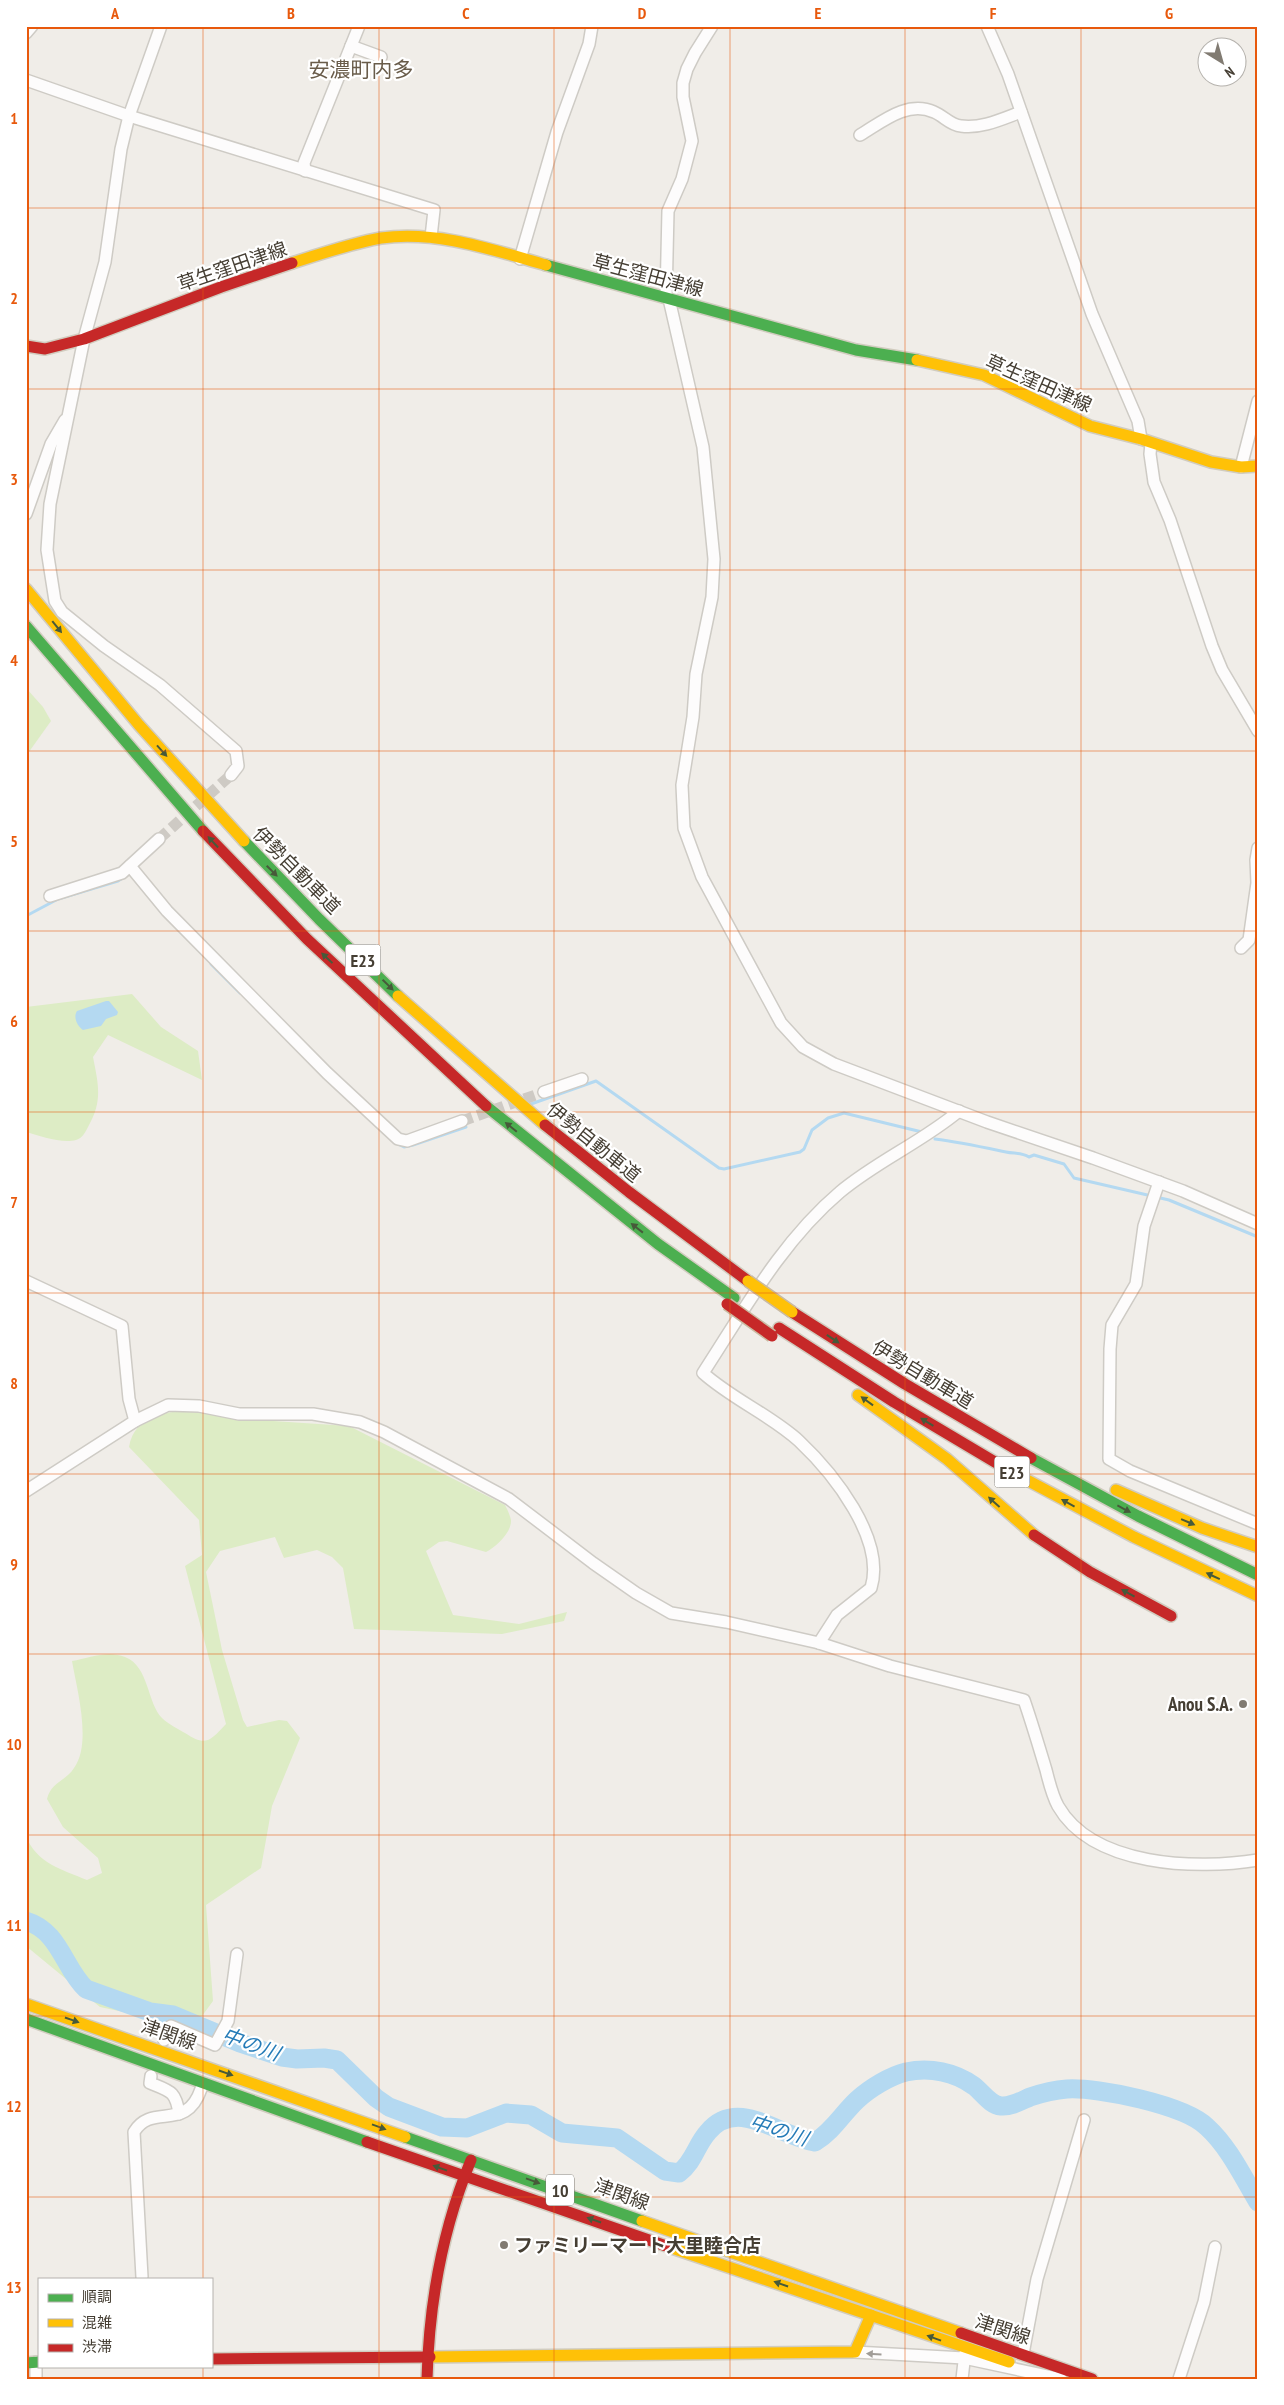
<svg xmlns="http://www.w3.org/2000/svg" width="1284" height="2405" font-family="'PT Sans Narrow','Noto Sans JP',sans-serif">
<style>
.green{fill:#ddecc5}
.water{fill:#b4d9f1}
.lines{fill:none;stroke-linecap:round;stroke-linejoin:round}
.stream{stroke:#b4d9f1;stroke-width:3}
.river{stroke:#b4d9f1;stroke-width:19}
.street-tunnel{stroke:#cecac4;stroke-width:11;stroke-dasharray:11 5.5;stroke-linecap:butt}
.street-casing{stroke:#cecbc5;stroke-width:14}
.fast-casing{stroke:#d1ccbf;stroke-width:14}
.slow-casing{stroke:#d1ccbf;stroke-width:14}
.jam-casing{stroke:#d1ccbf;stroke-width:14}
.street{stroke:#fdfcfc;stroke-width:11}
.fast{stroke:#4caf50;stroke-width:11}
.slow{stroke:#ffc107;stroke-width:11}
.jam{stroke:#c62828;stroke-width:11}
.slow-bridge-casing{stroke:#cabaa1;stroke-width:14;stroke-linecap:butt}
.jam-bridge-casing{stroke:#cabaa1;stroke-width:14;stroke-linecap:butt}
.slow-bridge{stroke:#ffc107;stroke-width:11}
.jam-bridge{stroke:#c62828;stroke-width:11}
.oneway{fill:#475a3a}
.oneway2{fill:#a19d98}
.grid{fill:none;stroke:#e8590c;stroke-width:1;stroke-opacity:0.55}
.poi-dot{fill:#817b72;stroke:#fff;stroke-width:2}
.labels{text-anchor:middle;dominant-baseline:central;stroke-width:4.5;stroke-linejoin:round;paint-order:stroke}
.shield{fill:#fff;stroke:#7d7870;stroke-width:1}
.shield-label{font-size:18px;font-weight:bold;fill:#453e33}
.street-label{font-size:19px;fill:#453e33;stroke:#fff}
.poi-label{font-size:19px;font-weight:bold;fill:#453e33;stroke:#fff;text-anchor:end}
.water-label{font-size:20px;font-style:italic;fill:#267cb8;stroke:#fff}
.quarter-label{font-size:21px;fill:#695c4a;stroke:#fff}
.neatline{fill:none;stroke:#e8590c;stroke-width:2}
.grid-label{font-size:16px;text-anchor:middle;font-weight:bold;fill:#e8590c}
</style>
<rect width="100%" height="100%" fill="#f0ede8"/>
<g class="green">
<polygon points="26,688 43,707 51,721 26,756"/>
<path d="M 132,994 L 161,1027 L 198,1051 L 202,1080 L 108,1035 L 93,1057 C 98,1083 103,1100 89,1125 C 86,1131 83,1138 76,1140 C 62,1144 40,1136 26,1132 L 26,1007 Z"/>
<path d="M 195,1410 L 242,1419 L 349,1426 L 505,1505 C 507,1509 510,1515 511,1520 C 512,1532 496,1547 486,1552 L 447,1541 L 439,1542 L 426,1551 L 453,1615 L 519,1624 L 567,1612 L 564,1621 L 502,1634 L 354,1629 L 343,1568 L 332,1557 L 317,1550 L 284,1558 L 275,1537 L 220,1551 L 206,1572 L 222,1650 L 243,1720 L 247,1727 L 279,1720 L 287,1721 L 300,1738 L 272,1806 L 261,1868 L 206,1905 L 213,2001 L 194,2027 L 100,2007 L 26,1946 L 26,1836 C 36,1863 63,1870 87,1880 L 102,1873 L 98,1858 L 63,1827 L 47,1799 C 51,1782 66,1781 74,1768 C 92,1743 77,1690 72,1661 C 89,1658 108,1650 125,1657 C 149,1666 147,1703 162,1718 C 168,1724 178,1729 185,1733 C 206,1747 210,1741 226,1724 L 185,1566 L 202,1555 L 199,1520 L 129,1447 C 135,1413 168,1412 195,1410 Z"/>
</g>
<path class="water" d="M 106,1001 L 109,1001 L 118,1012 L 117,1015 L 106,1019 L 101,1026 L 83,1030 C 77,1026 73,1017 77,1011 Z"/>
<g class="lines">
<g class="stream">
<polyline points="26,916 58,899 118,881 124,877"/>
<polyline points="211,964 240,993"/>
<polyline points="531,1104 596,1081 719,1168 724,1169 800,1152 804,1149 812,1130 828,1118 844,1113 922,1132"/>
<path d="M 935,1139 C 959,1142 982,1147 1006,1152 C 1014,1154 1021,1152 1029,1157 L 1034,1155 L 1064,1164 L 1074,1178 L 1169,1200 L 1258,1237"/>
<polyline points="396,1143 404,1147 413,1145 466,1127"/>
</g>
<path class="river" d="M 26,1921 C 60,1931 64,1969 86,1989 L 150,2012 L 173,2015 L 240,2043 L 282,2057 L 297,2059 L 324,2058 L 337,2060 L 376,2098 L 389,2107 L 442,2127 L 467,2128 L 506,2113 L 531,2115 L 562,2133 L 617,2138 L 665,2171 L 679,2173 C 694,2162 696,2145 708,2132 C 738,2096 780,2137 815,2142 C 833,2131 842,2114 857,2100 C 870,2088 890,2076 906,2072 C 930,2067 955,2072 974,2086 C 983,2093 990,2105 1001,2106 C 1011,2107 1021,2101 1030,2097 C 1042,2093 1054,2090 1067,2089 C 1098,2087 1185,2105 1207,2127 C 1229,2147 1243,2177 1258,2202"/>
<g class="street-tunnel">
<polyline points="159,839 231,775"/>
<polyline points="462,1121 544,1092"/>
</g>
<g class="street-casing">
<g id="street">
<polyline points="161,26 129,116 121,149 105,262 84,339 50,504 47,550 55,601 62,612 104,646 160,685 236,751 238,766 231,775"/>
<polyline points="987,26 1008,74 1092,314 1138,421 1141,439"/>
<polyline points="26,33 32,26"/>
<polyline points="351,46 381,57"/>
<polyline points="26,80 129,116 434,210 431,237"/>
<path d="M 860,135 C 882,122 907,100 934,112 C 944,116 950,125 961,126 C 981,129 1002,119 1021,112"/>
<polyline points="305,171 304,163 359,26"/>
<polyline points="520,259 557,132 589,44 592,26"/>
<polyline points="666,298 668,211 682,179 692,141 683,97 683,83 687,69 695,53 712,26"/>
<polyline points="669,299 703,447 714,559 712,597 696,674 693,717 682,785 684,828 702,877 781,1023 803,1047 834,1064 987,1122 1093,1158 1183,1191 1258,1224"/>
<polyline points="1151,443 1150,454 1154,482 1170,520 1212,646 1222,670 1258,731"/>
<polyline points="1241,467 1258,401"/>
<polyline points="26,514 51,444 65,420"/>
<polyline points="130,866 167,911 327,1073 398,1139 407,1141 462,1121"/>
<polyline points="50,896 122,873 159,839"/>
<polyline points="1241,948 1249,940 1257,883 1256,860 1258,848"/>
<polyline points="544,1092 582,1079"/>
<polyline points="1159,1182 1144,1226 1136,1284 1112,1325 1110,1349 1109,1459 1130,1471 1258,1524"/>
<polyline points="26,1281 122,1326 129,1399 135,1421"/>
<path d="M 26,1491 L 135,1421 L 168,1405 L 199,1406 L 239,1414 L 313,1414 L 360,1422 L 384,1432 L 509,1499 L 593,1563 L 636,1593 L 671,1613 L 726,1622 L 819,1643 L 890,1666 L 1024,1700 C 1032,1723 1039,1747 1046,1770 C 1049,1782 1052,1795 1058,1806 C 1093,1867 1197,1870 1258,1860"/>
<path d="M 819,1643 L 837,1615 L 871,1588 C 886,1539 833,1473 799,1441 C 772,1416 732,1399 703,1373 C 744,1310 782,1241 840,1192 C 877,1161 922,1142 959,1111"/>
<polyline points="164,2040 171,2026 215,2045 228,2021 237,1954"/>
<path d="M 151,2076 L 150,2083 C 170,2091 176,2091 179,2114"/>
<path d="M 142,2277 L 134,2132 C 152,2102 186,2133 201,2089"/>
<polyline points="855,2352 964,2358 1061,2379"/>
<polyline points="1023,2354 1037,2279 1084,2120"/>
<polyline points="36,2362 36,2379"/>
<polyline points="962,2379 965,2353"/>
<polyline points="1179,2379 1204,2302 1215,2247"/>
</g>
</g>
<g class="fast-casing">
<g id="fast">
<polyline points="546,265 856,350 917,360"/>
<polyline points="26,626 203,831"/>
<polyline points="244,841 319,919 398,996"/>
<polyline points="486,1106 658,1244 734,1298"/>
<polyline points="1031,1458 1138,1516 1258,1575"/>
<polyline points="26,2019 367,2142"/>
<polyline points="405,2137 642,2221"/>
<polyline points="26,2363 39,2362"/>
</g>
</g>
<g class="slow-casing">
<g id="slow">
<path d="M 292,263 C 317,255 356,242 381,238 C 437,230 493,250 546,265"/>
<polyline points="917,360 984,375 1090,426 1141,439 1211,462 1241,467 1258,466"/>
<polyline points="26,589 139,725 244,841"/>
<polyline points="398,996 545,1125"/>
<polyline points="858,1395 947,1459 1034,1535"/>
<polyline points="1010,1471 1134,1537 1258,1596"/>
<polyline points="1116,1490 1202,1528 1258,1547"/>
<polyline points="26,2004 405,2137"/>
<polyline points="642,2221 961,2333"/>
<polyline points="669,2247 1009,2362"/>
<polyline points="430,2357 855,2352 871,2315"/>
</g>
</g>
<g class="jam-casing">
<g id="jam">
<polyline points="26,346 45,349 84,339 221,287 292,263"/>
<polyline points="203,831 307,939 486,1106"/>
<polyline points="545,1125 629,1192 748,1281"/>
<polyline points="792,1312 905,1384 1031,1458"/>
<polyline points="779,1328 894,1402 1010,1471"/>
<polyline points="1034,1535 1090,1572 1171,1616"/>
<polyline points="367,2142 669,2247"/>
<polyline points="961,2333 1092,2379"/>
<polyline points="211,2359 430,2357"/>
<path d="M 427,2379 C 429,2304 442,2230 471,2160"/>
</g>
</g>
<use href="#street" class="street"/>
<use href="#fast" class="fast"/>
<use href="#slow" class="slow"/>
<use href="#jam" class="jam"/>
<g class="slow-bridge-casing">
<polyline id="slow-bridge" points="748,1281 792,1312"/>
</g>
<g class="jam-bridge-casing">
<polyline id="jam-bridge" points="727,1304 772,1336"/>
</g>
<use href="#slow-bridge" class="slow-bridge"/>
<use href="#jam-bridge" class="jam-bridge"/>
</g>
<defs><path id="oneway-solid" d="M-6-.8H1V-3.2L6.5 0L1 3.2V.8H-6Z" transform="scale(1.25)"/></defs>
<g class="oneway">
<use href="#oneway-solid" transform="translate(57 627) rotate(51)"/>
<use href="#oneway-solid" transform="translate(162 751) rotate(48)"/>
<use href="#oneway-solid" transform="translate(213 842) rotate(-133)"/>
<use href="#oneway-solid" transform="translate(272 871) rotate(45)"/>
<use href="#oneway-solid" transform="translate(327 958) rotate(-137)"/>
<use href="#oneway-solid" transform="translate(388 985) rotate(44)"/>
<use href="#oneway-solid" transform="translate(511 1127) rotate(-141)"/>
<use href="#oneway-solid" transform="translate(637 1228) rotate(-142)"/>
<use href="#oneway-solid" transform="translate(833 1339) rotate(34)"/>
<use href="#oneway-solid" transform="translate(867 1401) rotate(-144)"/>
<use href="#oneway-solid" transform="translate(927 1422) rotate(-149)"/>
<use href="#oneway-solid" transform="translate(994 1502) rotate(-138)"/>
<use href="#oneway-solid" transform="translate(1068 1503) rotate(-151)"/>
<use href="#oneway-solid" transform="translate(1124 1509) rotate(28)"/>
<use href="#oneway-solid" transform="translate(1188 1522) rotate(23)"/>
<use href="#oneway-solid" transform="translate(1213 1576) rotate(-155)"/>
<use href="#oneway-solid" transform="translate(1128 1593) rotate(-151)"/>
<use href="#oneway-solid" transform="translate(72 2020) rotate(19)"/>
<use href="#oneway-solid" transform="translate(226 2073) rotate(19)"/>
<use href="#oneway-solid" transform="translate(379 2127) rotate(20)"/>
<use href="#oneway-solid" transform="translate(440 2168) rotate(-160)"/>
<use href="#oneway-solid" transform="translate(533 2181) rotate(20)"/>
<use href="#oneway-solid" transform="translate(594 2220) rotate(-161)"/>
<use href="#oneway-solid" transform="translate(781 2284) rotate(-161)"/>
<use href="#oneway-solid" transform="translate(934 2338) rotate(-160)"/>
</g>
<use class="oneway2" href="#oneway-solid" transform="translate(874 2354) rotate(-177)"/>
<path class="grid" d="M 203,26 L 203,2279M 379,26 L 379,2379M 554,26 L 554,2379M 730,26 L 730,2379M 905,26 L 905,2379M 1081,26 L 1081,2379M 26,208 L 1258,208M 26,389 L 1258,389M 26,570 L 1258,570M 26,751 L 1258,751M 26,931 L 1258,931M 26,1112 L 1258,1112M 26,1293 L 1258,1293M 26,1474 L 1258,1474M 26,1654 L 1258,1654M 26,1835 L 1258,1835M 26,2016 L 1258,2016M 26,2197 L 1258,2197M 203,2366 L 203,2379"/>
<g class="poi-dot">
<circle cx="1243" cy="1704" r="5"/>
<circle cx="504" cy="2245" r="5"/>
</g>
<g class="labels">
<g class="shield">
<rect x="345.5" y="944.5" width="35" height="31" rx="4"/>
<rect x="994.5" y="1456.5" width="35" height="31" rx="4"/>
<rect x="546" y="2174.5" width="28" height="31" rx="4"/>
</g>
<g class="shield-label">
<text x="363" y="960">E23</text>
<text x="1012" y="1472">E23</text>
<text x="560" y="2190">10</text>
</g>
<g class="street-label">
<text transform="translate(232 266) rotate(-19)">草生窪田津線</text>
<text transform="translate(648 275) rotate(15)">草生窪田津線</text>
<text transform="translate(1039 383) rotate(24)">草生窪田津線</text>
<text transform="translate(297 870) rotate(45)">伊勢自動車道</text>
<text transform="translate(594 1142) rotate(39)">伊勢自動車道</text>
<text transform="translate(923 1374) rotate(31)">伊勢自動車道</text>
<text transform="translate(169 2034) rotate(19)">津関線</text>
<text transform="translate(622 2194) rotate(20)">津関線</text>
<text transform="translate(1003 2329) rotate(18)">津関線</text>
</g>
<g class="poi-label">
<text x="1233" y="1704">Anou S.A.</text>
<text x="514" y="2245" text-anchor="start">ファミリーマート大里睦合店</text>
</g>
<g class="water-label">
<text transform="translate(251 2044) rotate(20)">中の川</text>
<text transform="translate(779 2130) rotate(18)">中の川</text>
</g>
<g class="quarter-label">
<text x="361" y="69">安濃町内多</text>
</g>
</g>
<rect width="1284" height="2405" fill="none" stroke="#ffffff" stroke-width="55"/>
<rect x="38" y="2278" width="175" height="90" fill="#ffffff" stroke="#b5b2ad"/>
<rect x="48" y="2294" width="25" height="8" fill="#4caf50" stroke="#b5b2ad"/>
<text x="82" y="2302" font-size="15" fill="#453e33">順調</text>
<rect x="48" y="2319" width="25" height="8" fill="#ffc107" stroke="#b5b2ad"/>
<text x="82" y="2328" font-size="15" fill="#453e33">混雑</text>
<rect x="48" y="2344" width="25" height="8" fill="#c62828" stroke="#b5b2ad"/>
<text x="82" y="2352" font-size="15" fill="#453e33">渋滞</text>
<g transform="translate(1222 62) rotate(143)"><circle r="24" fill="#ffffff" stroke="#b5b2ad"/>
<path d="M0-4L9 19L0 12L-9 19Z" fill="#817b72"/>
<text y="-8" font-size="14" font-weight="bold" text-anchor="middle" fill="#453e33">N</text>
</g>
<rect x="28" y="28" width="1228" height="2350" class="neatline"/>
<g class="grid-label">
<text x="115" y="19">A</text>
<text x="291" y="19">B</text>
<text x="466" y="19">C</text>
<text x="642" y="19">D</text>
<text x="818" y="19">E</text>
<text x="993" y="19">F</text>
<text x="1169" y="19">G</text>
<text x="14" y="124">1</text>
<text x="14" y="304">2</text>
<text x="14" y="485">3</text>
<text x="14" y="666">4</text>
<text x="14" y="847">5</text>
<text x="14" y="1027">6</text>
<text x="14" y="1208">7</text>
<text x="14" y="1389">8</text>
<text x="14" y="1570">9</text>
<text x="14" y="1750">10</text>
<text x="14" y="1931">11</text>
<text x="14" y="2112">12</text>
<text x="14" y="2293">13</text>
</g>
</svg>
